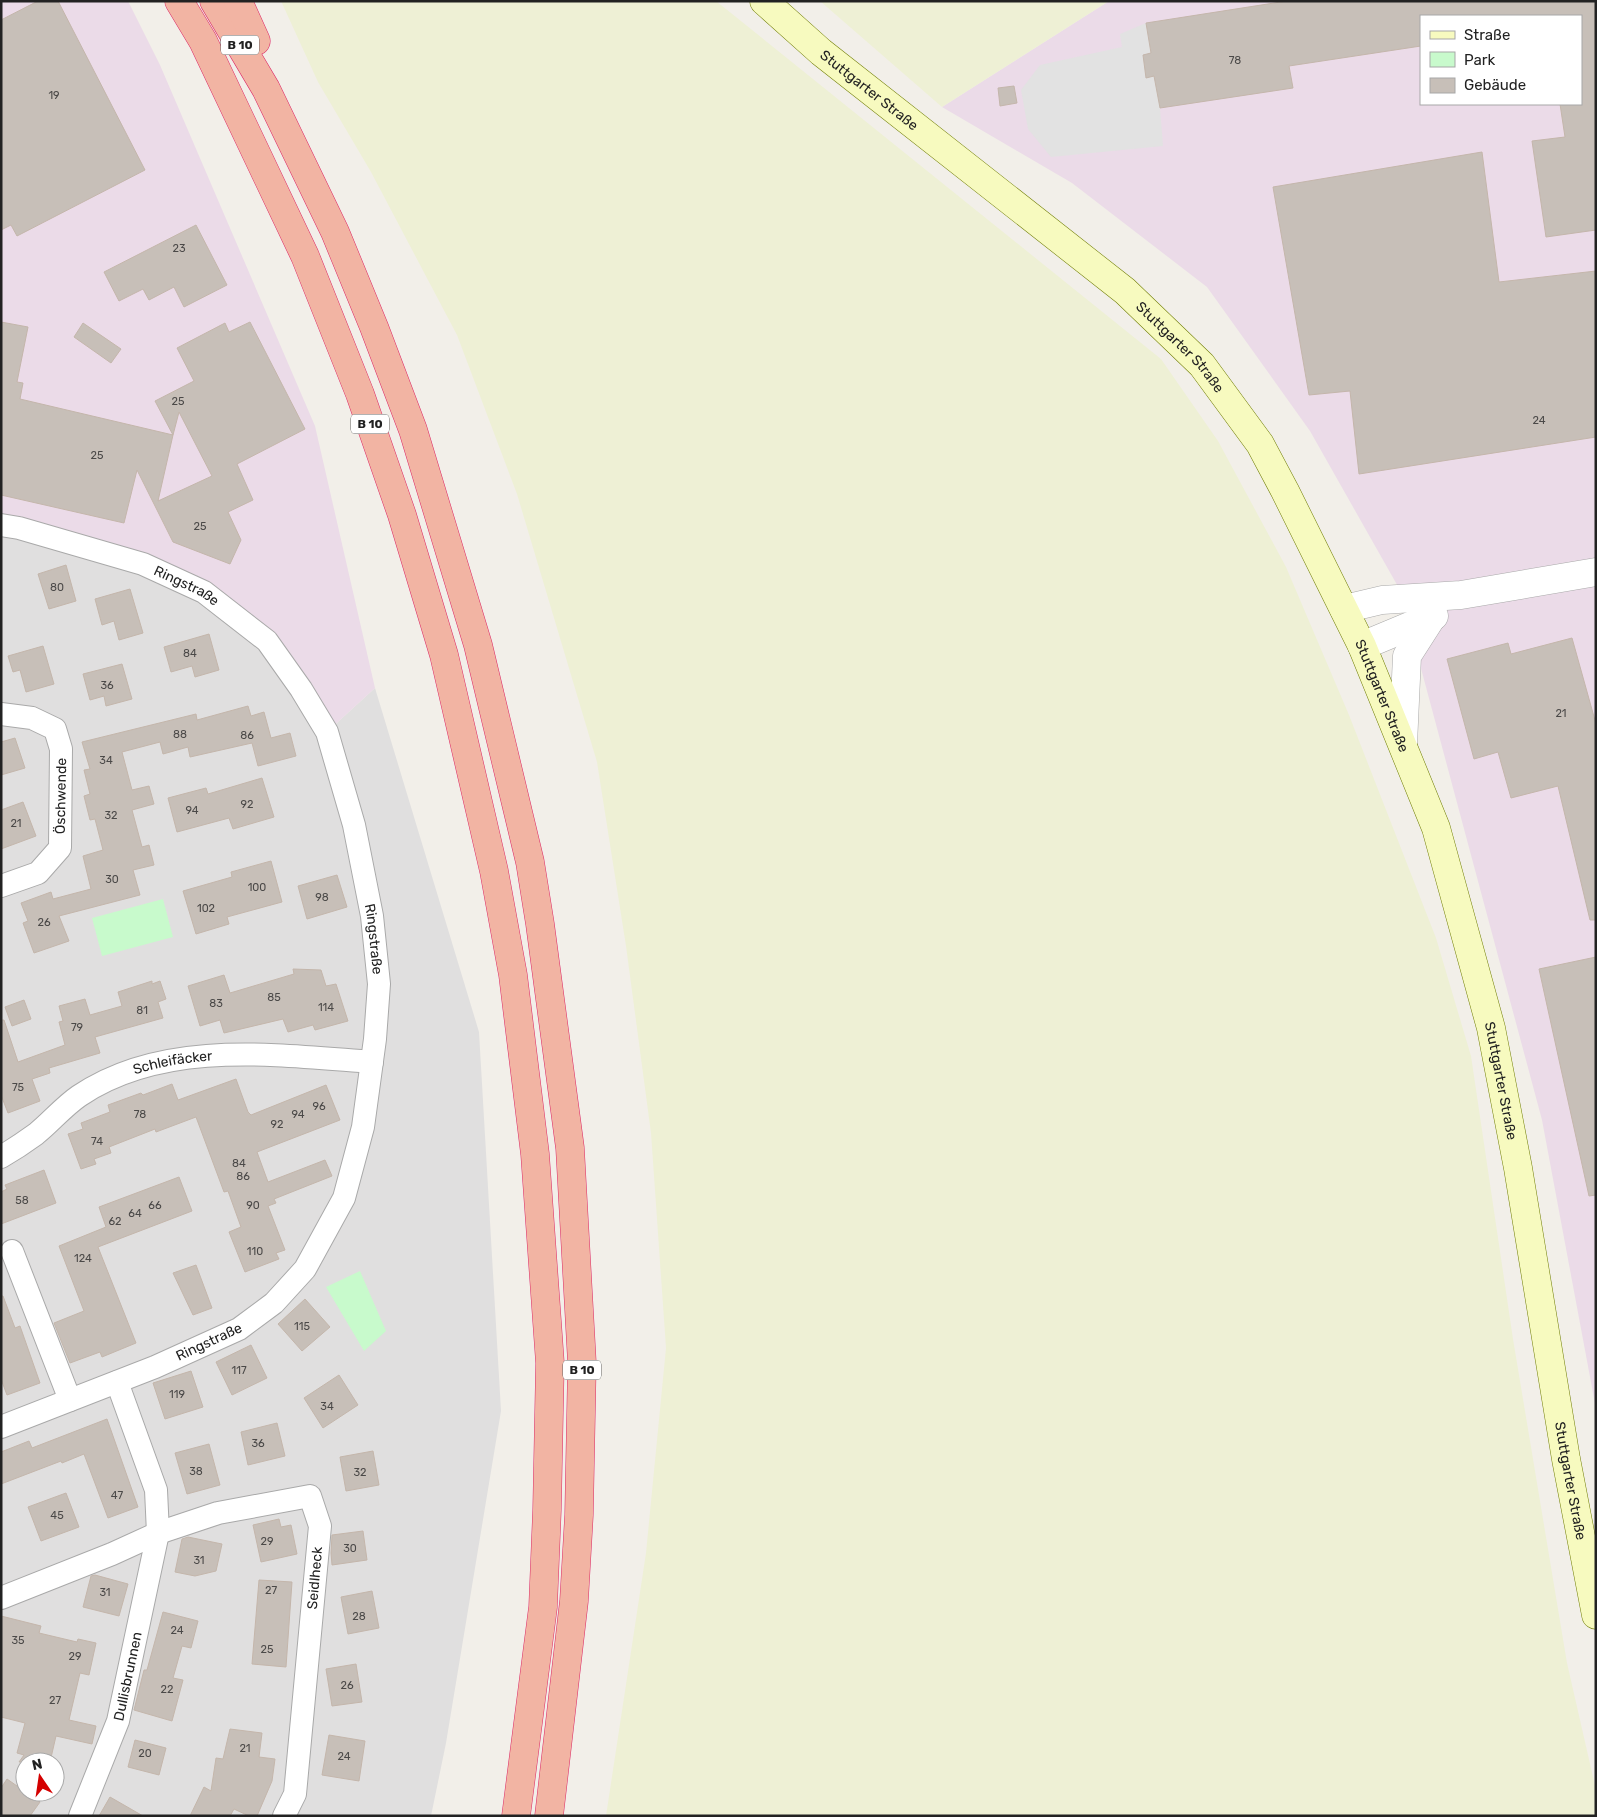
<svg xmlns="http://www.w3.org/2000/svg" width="1597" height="1817" font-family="Rubik,sans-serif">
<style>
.residential{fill:#e0dfdf;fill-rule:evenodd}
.industrial{fill:#ebdbe8;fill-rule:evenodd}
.farmland{fill:#eef0d5}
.park{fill:#c8facc}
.parking{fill:#e2e2e2}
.building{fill:#c7bfb8;stroke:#c4b6ab;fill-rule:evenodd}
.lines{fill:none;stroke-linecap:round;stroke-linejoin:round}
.minor-casing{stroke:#a9a9a9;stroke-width:24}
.tertiary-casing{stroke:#a9a9a9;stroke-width:29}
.secondary-casing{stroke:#707d05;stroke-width:29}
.trunk-casing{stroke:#dc2a67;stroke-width:29}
.minor{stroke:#fff;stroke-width:22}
.tertiary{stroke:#fff;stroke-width:28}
.secondary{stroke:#f7fabf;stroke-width:28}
.trunk{stroke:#f2b4a3;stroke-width:28}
.labels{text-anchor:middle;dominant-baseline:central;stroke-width:4;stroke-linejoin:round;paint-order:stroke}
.number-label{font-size:11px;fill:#4b4948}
.shield{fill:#fff;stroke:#646464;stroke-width:1}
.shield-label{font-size:12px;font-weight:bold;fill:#222}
.street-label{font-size:14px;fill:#222;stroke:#fff}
</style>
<rect width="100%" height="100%" fill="#f2efe9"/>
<path class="residential" d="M 1,525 L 143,564 L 267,641 L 327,732 L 375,688 L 479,1032 L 501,1411 L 446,1743 L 431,1816 L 1,1816 ZM 25,1762 L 55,1762 L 55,1792 L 25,1792 Z"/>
<g class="industrial">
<polygon points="1,1 128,1 160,65 315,426 375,688 327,732 301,689 204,592 1,525"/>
<path d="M 1109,1 L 1596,1 L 1596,1409 L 1542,1120 L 1400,590 L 1310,431 L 1207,287 L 1072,183 L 942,107 ZM 1421,16 L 1581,16 L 1581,104 L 1421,104 Z"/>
</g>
<g class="farmland">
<polygon points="281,1 716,1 1161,359 1218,441 1286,567 1349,715 1436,938 1471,1056 1513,1339 1567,1663 1596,1790 1596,1816 606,1816 646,1553 666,1348 651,1133 626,946 597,762 517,494 457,335 371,172 318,82"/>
<polygon points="820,1 1109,1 942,107"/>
</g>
<g class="park">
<polygon points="163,899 173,937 102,956 92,918"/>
<polygon points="360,1271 386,1331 364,1351 326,1287"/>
</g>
<polygon class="parking" points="1146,23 1151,53 1143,55 1146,77 1154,76 1160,108 1163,146 1051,157 1028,129 1021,90 1040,65 1122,47 1120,34"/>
<g class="building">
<polygon points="38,1 58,1 145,170 17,236 11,225 1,230 1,20"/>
<polygon points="1287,1 1596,1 1596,230 1546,237 1532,141 1565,137 1560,104 1581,104 1581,16 1421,16 1421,46 1289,66 1293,88 1160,108 1154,76 1146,78 1143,55 1151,53 1146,23"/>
<polygon points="1014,86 1017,103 1000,106 998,88"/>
<polygon points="1482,152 1499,282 1596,271 1596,437 1359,474 1350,391 1309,395 1273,187"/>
<polygon points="196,225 227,285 184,307 174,287 149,300 143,289 119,301 104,272"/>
<path d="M 1,322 L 28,327 L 17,382 L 23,383 L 20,399 L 173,435 L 155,401 L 194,381 L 177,348 L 225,323 L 229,332 L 250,322 L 305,429 L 237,464 L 253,500 L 228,512 L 241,540 L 230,564 L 173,542 L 137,470 L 124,523 L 1,495 ZM 179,412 L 212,476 L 158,501 L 173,435 Z"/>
<polygon points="83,323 121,349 111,363 74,337"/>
<polygon points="66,565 76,601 49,609 38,574"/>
<polygon points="130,589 143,633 119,640 114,621 102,625 95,599"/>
<polygon points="209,634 219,670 195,677 192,666 171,672 164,647"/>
<polygon points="1572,638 1596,724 1596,920 1590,920 1558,786 1511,798 1498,752 1474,759 1447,659 1508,643 1511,654"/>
<polygon points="43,646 54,684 26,692 20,670 13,672 8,656"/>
<polygon points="122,664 132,699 106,706 104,696 90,700 83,674"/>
<polygon points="248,706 251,716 264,712 271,738 290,733 296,756 258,766 252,743 190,757 188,747 163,754 160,742 122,752 132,790 149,786 154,804 132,810 142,847 149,845 154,865 133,870 140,895 59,916 69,941 34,953 23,923 28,921 21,903 51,892 53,899 91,889 83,856 103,850 95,819 90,820 84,796 90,794 84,770 90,769 82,742 196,714 197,720"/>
<polygon points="15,738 25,768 1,775 1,742"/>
<polygon points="262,778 274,817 233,829 229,818 177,832 168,798 206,788 208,794"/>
<polygon points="23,802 36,836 1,849 1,810"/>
<polygon points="271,861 282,902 227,917 229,924 196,934 183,891 232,877 231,872"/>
<polygon points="337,875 347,907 307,919 298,886"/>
<polygon points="1596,957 1596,1195 1589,1196 1539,969"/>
<polygon points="293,969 321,970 326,986 336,984 348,1021 315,1030 313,1025 288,1032 283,1019 224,1033 220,1020 200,1026 188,986 224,975 230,993 294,974"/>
<polygon points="152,981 152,984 160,981 166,999 158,1002 163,1018 95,1037 100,1053 49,1068 50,1073 32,1079 40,1101 8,1113 1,1095 1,1020 4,1020 18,1062 65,1045 59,1022 63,1021 59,1006 85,999 90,1015 122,1006 118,992"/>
<polygon points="24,1000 31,1019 12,1026 5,1007"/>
<polygon points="236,1079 248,1112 251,1115 326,1085 340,1120 257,1152 268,1182 325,1160 332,1176 274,1199 276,1203 268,1206 285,1250 276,1253 279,1259 245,1272 229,1232 241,1227 228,1191 224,1192 196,1117 156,1132 155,1129 109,1147 111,1153 94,1159 96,1164 81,1169 68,1134 83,1129 81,1123 110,1112 108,1105 141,1093 143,1095 172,1084 178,1100"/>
<polygon points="44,1170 56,1203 1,1224 1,1192 7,1189 5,1185"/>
<polygon points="179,1177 192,1211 98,1247 136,1343 102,1357 100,1352 70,1363 54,1323 84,1311 59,1246 106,1227 99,1207"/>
<polygon points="196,1265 212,1308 193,1315 173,1273"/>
<polygon points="1,1296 3,1296 15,1328 20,1326 40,1383 7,1395 1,1379"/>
<polygon points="305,1299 330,1327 302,1351 278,1324"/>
<polygon points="251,1345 267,1378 232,1395 216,1362"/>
<polygon points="191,1371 203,1407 165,1419 153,1383"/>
<polygon points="339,1375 358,1405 323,1428 304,1398"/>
<polygon points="107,1419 138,1507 108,1518 84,1454 62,1463 61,1461 1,1484 1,1452 29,1441 32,1448"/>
<polygon points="277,1423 285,1456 248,1465 241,1432"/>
<polygon points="209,1444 220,1485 187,1494 175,1453"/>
<polygon points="373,1451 379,1485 346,1491 340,1457"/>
<polygon points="66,1493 79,1527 41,1541 28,1507"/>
<polygon points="279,1519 281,1527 291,1525 297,1554 261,1562 253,1525"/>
<polygon points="363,1531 367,1560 332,1565 331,1553 332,1535"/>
<polygon points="188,1537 222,1544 216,1571 195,1576 175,1572 182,1539"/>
<polygon points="95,1575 128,1584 119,1616 83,1607 91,1576"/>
<polygon points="259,1580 292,1582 286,1667 252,1664"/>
<polygon points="372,1591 379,1628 348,1634 341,1597"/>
<polygon points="163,1612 198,1621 191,1648 182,1646 173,1678 183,1680 172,1721 134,1710 144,1670 147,1670"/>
<polygon points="1,1616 41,1626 39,1633 77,1642 78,1639 96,1643 89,1675 80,1673 69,1720 96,1726 92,1744 56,1736 50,1762 19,1762 24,1755 17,1753 25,1723 1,1717"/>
<polygon points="356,1664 362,1702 332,1706 326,1669"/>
<polygon points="230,1729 262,1733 259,1757 275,1759 272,1781 257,1816 249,1816 234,1809 230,1816 190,1816 204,1787 211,1791 216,1758 223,1759"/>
<polygon points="329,1735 365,1741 359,1781 322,1775"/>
<polygon points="135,1740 166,1748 159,1775 128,1767"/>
<polygon points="7,1779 40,1802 30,1816 1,1816 1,1788"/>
<polygon points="110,1797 143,1816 99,1816"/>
</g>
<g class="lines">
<g class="minor-casing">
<g id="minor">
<path id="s1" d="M 1,525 L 19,528 L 143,564 L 204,592 L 267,641 L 301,689 L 327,732 L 354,825 L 372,916 L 379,984 L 375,1039 L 363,1127 L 344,1198 L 305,1269 L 274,1303 L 239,1329 L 155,1367 L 1,1427"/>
<polyline points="1,714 32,718 55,729 61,749 60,848 38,873 1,886"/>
<path id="s2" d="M 1,1157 C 13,1150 25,1142 36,1134 C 51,1122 63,1107 79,1096 C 163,1039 277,1055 372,1062"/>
<polyline points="12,1251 70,1400"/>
<polyline points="1,1598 112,1554 158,1533 218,1513 310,1496 320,1526 295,1794 284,1816"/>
<path id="s3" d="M 80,1816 L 118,1721 L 158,1533 L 156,1490 L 117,1382"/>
</g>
</g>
<g class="tertiary-casing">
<g id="tertiary">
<polyline points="1344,609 1382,600 1461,595 1596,572"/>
<polyline points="1362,646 1434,616"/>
<polyline points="1403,744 1407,656 1432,617"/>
</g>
</g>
<g class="secondary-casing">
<g id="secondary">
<path id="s4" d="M 764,1 L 821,52 L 1125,291 L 1202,365 L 1260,444 L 1285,491 L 1362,646 L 1436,828 L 1491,1028 L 1518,1168 L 1566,1459 L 1596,1615"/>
</g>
</g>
<g class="trunk-casing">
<g id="trunk">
<polyline points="179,1 203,41 305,256 360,394 402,515 444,655 494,871 513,975 535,1154 550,1363 547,1510 543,1607 516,1816"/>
<polyline points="214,1 266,89 335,232 374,327 413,430 478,645 530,862 540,924 570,1148 582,1363 579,1515 574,1601 549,1816"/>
<polyline points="238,1 256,41"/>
</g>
</g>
<use href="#minor" class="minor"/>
<use href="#tertiary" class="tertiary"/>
<use href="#secondary" class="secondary"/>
<use href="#trunk" class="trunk"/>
</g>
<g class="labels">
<g class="number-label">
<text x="1235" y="60">78</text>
<text x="54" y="95">19</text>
<text x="179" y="248">23</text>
<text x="178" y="401">25</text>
<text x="1539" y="420">24</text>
<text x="97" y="455">25</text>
<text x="200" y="526">25</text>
<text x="57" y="587">80</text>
<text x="190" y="653">84</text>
<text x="107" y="685">36</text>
<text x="1561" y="713">21</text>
<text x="180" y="734">88</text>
<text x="247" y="735">86</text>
<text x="106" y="760">34</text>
<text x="247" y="804">92</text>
<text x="192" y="810">94</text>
<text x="111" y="815">32</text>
<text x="16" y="823">21</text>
<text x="112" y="879">30</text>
<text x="257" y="887">100</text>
<text x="322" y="897">98</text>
<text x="206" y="908">102</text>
<text x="44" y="922">26</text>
<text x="274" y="997">85</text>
<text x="216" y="1003">83</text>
<text x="326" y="1007">114</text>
<text x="142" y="1010">81</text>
<text x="77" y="1027">79</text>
<text x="18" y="1087">75</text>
<text x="319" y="1106">96</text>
<text x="140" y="1114">78</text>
<text x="298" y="1114">94</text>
<text x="277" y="1124">92</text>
<text x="97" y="1141">74</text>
<text x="239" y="1163">84</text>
<text x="243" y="1176">86</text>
<text x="22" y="1200">58</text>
<text x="155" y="1205">66</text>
<text x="253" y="1205">90</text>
<text x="135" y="1213">64</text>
<text x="115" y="1221">62</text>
<text x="255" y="1251">110</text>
<text x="83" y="1258">124</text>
<text x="302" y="1326">115</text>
<text x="239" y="1370">117</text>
<text x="177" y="1394">119</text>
<text x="327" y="1406">34</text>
<text x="258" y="1443">36</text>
<text x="196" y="1471">38</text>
<text x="360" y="1472">32</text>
<text x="117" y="1495">47</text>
<text x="57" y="1515">45</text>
<text x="267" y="1541">29</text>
<text x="350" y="1548">30</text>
<text x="199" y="1560">31</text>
<text x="271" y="1590">27</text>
<text x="105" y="1592">31</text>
<text x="359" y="1616">28</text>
<text x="177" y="1630">24</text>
<text x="18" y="1640">35</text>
<text x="267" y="1649">25</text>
<text x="75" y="1656">29</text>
<text x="347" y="1685">26</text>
<text x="167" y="1689">22</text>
<text x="55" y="1700">27</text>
<text x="245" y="1748">21</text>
<text x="145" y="1753">20</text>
<text x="344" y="1756">24</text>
</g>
<g class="shield">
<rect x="221" y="35.5" width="38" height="19" rx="4"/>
<rect x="351" y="414.5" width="38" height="19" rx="4"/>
<rect x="563" y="1360.5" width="38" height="19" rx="4"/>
</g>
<g class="shield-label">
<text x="240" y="45">B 10</text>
<text x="370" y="424">B 10</text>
<text x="582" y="1370">B 10</text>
</g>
<g class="street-label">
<text stroke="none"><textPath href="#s4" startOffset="138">Stuttgarter Straße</textPath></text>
<text stroke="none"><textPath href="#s4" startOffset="542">Stuttgarter Straße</textPath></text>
<text stroke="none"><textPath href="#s1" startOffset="196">Ringstraße</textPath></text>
<text stroke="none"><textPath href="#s4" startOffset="948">Stuttgarter Straße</textPath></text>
<text transform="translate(61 796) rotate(-89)">Öschwende</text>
<text stroke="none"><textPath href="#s1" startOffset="616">Ringstraße</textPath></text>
<text stroke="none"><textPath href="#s2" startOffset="200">Schleifäcker</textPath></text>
<text stroke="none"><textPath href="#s4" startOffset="1352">Stuttgarter Straße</textPath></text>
<text transform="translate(209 1342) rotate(-25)">Ringstraße</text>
<text stroke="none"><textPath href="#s4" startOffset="1758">Stuttgarter Straße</textPath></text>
<text transform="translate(315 1578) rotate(-85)">Seidlheck</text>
<text stroke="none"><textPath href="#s3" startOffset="148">Dullisbrunnen</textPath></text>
</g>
</g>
<rect width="1597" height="1817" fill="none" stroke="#222222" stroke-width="5"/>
<rect x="1420" y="15" width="162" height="90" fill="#ffffff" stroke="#a7a7a7"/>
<rect x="1430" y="31" width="25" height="8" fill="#f7fabf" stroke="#a7a7a7"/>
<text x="1464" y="40" font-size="15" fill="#222222">Straße</text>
<rect x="1430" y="52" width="25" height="15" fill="#c8facc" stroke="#a7a7a7"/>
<text x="1464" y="65" font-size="15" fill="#222222">Park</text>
<rect x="1430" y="78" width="25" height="15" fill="#c7bfb8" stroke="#a7a7a7"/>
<text x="1464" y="90" font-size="15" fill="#222222">Gebäude</text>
<g transform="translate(40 1777) rotate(347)"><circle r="24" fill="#ffffff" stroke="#a7a7a7"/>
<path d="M0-4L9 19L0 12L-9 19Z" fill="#d40000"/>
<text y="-8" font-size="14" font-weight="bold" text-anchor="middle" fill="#222222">N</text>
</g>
</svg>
